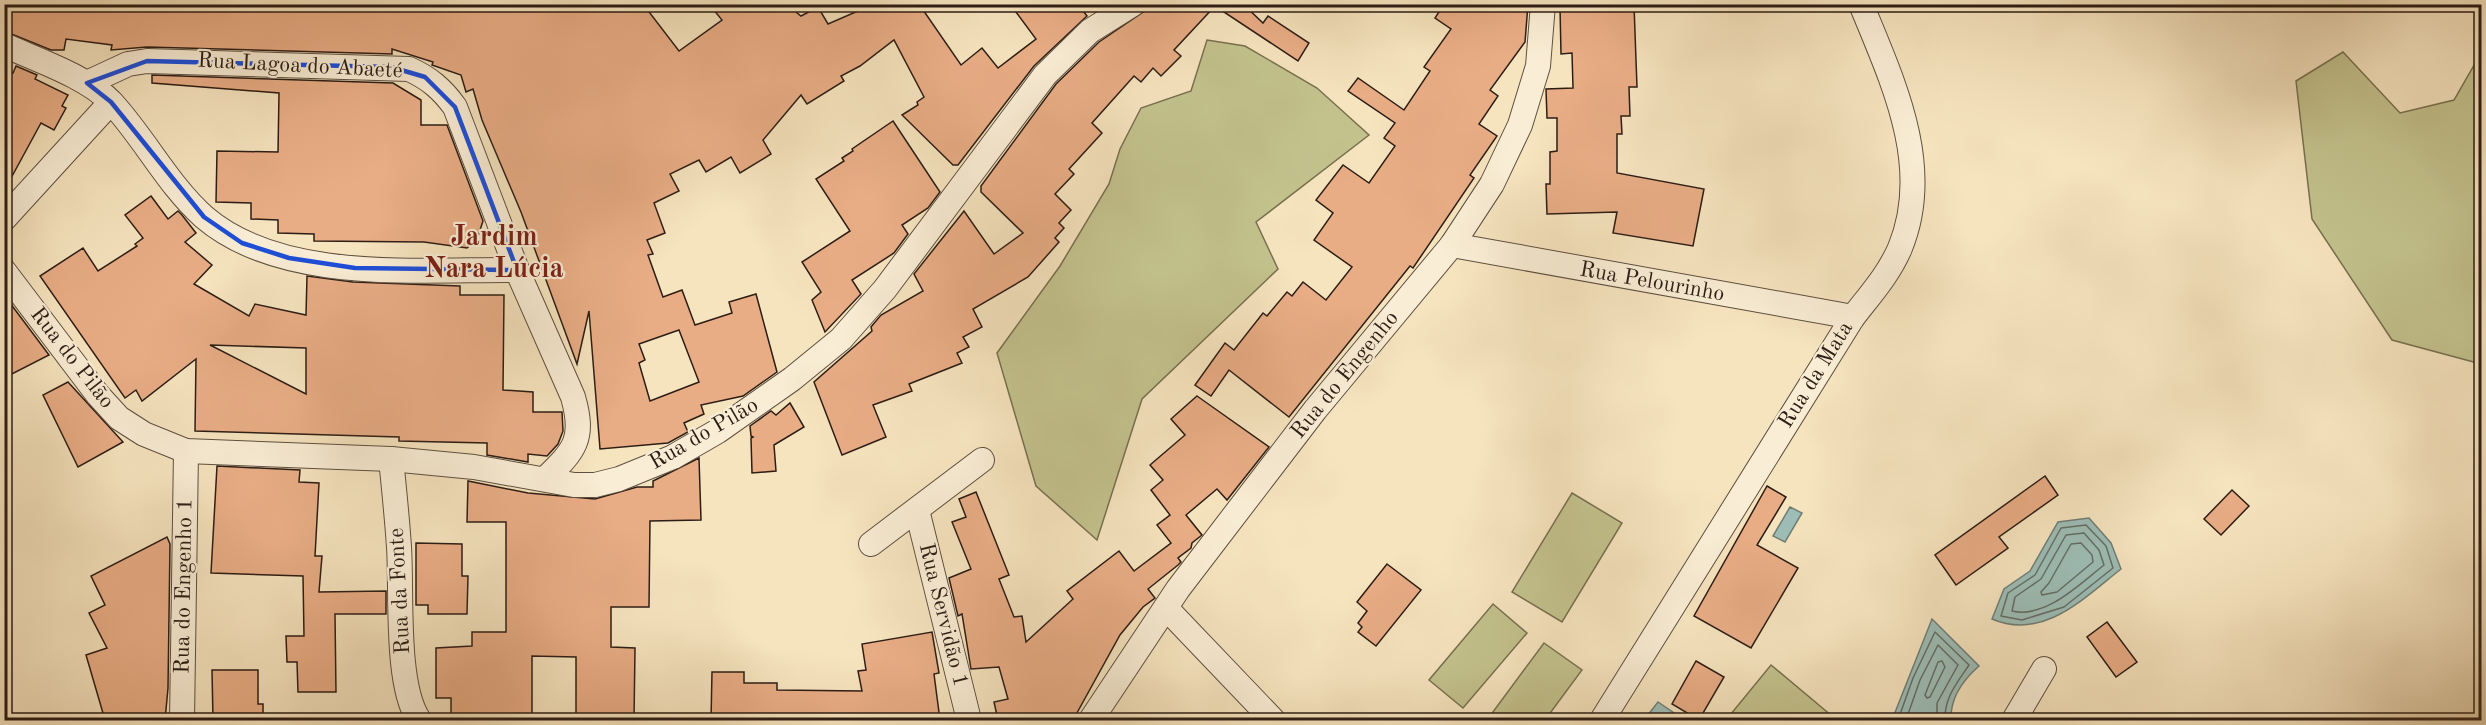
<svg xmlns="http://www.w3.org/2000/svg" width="2486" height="725" font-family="'Old Standard TT',serif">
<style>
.green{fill:#c3c28d;stroke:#787051;stroke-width:1.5}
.water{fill:#9dbeb7;stroke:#707e76;stroke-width:1.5}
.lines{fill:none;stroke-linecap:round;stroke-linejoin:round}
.shore{stroke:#646e66;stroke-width:1.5}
.building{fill:#e9ad86;stroke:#2c1d15;stroke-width:1.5;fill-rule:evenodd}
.street-casing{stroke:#5e4f40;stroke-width:26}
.street{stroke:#f9edd5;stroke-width:24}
.marked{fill:none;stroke:#1d4ed8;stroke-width:4.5;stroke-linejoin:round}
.labels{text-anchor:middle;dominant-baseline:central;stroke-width:4.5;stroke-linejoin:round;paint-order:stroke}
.street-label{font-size:22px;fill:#2c1d15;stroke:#f9edd5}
.district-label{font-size:28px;font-weight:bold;fill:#7a1f14;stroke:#f9edd5}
</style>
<rect width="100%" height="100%" fill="#f6e4bf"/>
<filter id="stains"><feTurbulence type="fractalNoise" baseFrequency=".00333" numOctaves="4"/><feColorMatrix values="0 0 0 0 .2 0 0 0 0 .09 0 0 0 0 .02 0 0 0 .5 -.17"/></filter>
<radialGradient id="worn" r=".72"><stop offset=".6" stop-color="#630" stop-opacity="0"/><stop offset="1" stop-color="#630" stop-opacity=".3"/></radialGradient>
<g class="green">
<polygon points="1207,40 1245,46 1317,88 1369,135 1256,222 1278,269 1142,399 1097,540 1036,486 997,353 1060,266 1109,184 1120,149 1141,108 1191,91"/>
<polygon points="2343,52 2400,113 2454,100 2481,53 2481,364 2392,340 2312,219 2296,81"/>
<polygon points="1572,493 1622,523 1562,622 1512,592"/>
<polygon points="1493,604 1527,633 1463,708 1429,680"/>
<polygon points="1544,643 1582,670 1545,720 1487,720"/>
<polygon points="1771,665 1832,716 1837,720 1726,720"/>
</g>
<g class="water">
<polygon points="1790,507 1802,513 1785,542 1773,536"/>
<path d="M 2089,518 L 2111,543 L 2121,569 C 2084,598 2043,641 1992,619 L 2004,589 L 2030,571 L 2058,522 Z"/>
<path d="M 1932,619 L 1979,666 C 1963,680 1950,698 1951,720 L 1892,720 Z"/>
<polygon points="1658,702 1677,715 1673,720 1644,720"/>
</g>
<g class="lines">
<g class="shore">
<polygon points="2086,525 2106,546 2113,568 2064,607 2022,620 2001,616 2008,593 2035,575 2061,528"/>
<path d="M 2084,533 L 2099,550 L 2104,565 C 2080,584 2045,619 2012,611 L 2015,597 L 2041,579 L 2066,535 Z"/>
<polygon points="2081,543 2092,555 2093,562 2057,592 2042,595 2041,592 2049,583 2071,544"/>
<polygon points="1942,661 1945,667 1930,697 1927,698 1925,695 1938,662"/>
<path d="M 1898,720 L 1913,678 L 1935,632 L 1969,665 C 1957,683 1944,698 1945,720"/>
<polyline points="1906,720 1920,680 1938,645 1958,665 1937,703 1937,720"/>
</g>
</g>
<g class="building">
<path d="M 4,4 L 643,4 L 679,51 L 722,20 L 709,4 L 786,4 L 801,16 L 818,7 L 828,24 L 874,4 L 919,4 L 961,65 L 982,48 L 998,68 L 1036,39 L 1010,4 L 1078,4 L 1087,16 L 1034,66 L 958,165 L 953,165 L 902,115 L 918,105 L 917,102 L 924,97 L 894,40 L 860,66 L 841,76 L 844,81 L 807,104 L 801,95 L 763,140 L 771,154 L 740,173 L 731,157 L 706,172 L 699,160 L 670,174 L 679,191 L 654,203 L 665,233 L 647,240 L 653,254 L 648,255 L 663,297 L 682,290 L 695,325 L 732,313 L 729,302 L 756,294 L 777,372 L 743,396 L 701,405 L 704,414 L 684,423 L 688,432 L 668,443 L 600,449 L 589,311 L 577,364 L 521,212 L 482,120 L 473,89 L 466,92 L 461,75 L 432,65 L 433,62 L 392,49 L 392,54 L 147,47 L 111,50 L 112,45 L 66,39 L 64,50 L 51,50 L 4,31 ZM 679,330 L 699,382 L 650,401 L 639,363 L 645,360 L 639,344 Z"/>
<polygon points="1155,4 1243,4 1263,23 1268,16 1309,43 1298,61 1215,6 1174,50 1181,56 1161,76 1153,68 1141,82 1134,76 1092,123 1102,133 1069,169 1074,174 1055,194 1071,210 1059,223 1064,228 1055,238 1059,242 1028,277 973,309 982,327 963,337 969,347 957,353 962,363 909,384 912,391 873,405 886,437 842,455 814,382 872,331 871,327 881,315 923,291 914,274 964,211 994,254 1023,233 981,192 981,186 1056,84 1099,42"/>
<polygon points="1444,4 1528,4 1525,42 1490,90 1498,96 1479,124 1497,136 1470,175 1474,178 1413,268 1410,266 1289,417 1229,370 1211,396 1195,385 1225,343 1234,350 1263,313 1267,316 1287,292 1292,296 1303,282 1326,300 1352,267 1314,240 1333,213 1316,200 1343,165 1369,183 1395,146 1384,138 1395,123 1348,91 1358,78 1404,110 1430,71 1424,67 1451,29 1435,18"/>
<polygon points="1577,5 1634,5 1637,87 1629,87 1630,116 1621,116 1622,134 1617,134 1617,173 1704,189 1693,246 1613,233 1617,212 1547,214 1546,184 1550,184 1550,152 1557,151 1557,118 1547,118 1546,89 1573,88 1572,53 1561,54 1560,8 1577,7"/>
<polygon points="16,66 37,75 35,79 68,95 62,106 66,108 54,130 41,123 4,191 4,69 13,73"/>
<polygon points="152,75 393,83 421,100 421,125 447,125 483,221 477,239 467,248 424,242 314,241 314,234 278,233 278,220 251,219 251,203 216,202 217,151 278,152 279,93 152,83"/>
<polygon points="893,121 940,192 928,208 902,225 908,234 894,253 852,280 861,294 825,332 812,300 821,292 802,262 850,231 816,179 844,161 842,158 853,151 852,149"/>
<path d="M 151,196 L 168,219 L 178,211 L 182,215 L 196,233 L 185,242 L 212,265 L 194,284 L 249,316 L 255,304 L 306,315 L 307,276 L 353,282 L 460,286 L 460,295 L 504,295 L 503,390 L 533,392 L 533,412 L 562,412 L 563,431 L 558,444 L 547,456 L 528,454 L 528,462 L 487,455 L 487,443 L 399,441 L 399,437 L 195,431 L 196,359 L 142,401 L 136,390 L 125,398 L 40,276 L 83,248 L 98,271 L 137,246 L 135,244 L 143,238 L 125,215 ZM 210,345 L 306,348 L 306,394 L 212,346 Z"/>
<polygon points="4,295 49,355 4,378"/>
<polygon points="68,382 123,442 78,467 43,395"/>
<polygon points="1197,396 1269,447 1227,500 1217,489 1186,515 1202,535 1192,543 1191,548 1178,558 1181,562 1178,565 1148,589 1155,598 1143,607 1120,635 1073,720 998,720 994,702 1008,699 999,667 971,669 962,614 958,616 949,578 971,569 952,522 966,517 959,499 976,492 1009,575 999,579 1014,617 1022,616 1026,642 1073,599 1067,591 1119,551 1134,571 1171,543 1157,525 1170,515 1151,490 1163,480 1150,465 1185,435 1171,419"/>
<polygon points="790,403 804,427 774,445 776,471 752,473 751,438 753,437 751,436 750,426 771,411 776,415"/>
<polygon points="699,458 701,520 650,521 649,607 611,607 611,647 635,648 634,720 576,720 576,657 532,656 532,720 471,720 471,717 451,717 451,698 436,698 436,648 472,646 472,632 506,632 506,522 467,522 468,481 528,493 595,499 637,487 653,487 653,481"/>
<polygon points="217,466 300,470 299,482 319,483 315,556 322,556 319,592 386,591 386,614 335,614 336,692 298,692 297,662 287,662 286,636 304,636 303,576 211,573"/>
<polygon points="2045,476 2058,495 1999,537 2008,548 1956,585 1935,555"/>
<polygon points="1767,486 1786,497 1757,545 1798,568 1751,648 1694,616"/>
<polygon points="2232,490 2249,506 2221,535 2204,519"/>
<polygon points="167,537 170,544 168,688 165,720 105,720 86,655 107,648 89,613 105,605 91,576"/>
<polygon points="416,543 462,544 462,576 468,576 467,614 428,614 428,605 416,605"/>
<polygon points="1387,564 1421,590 1376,646 1358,632 1362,627 1358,623 1367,611 1357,602"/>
<polygon points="2107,622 2137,662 2116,677 2087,637"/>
<polygon points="932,632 939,673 934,674 940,720 711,720 712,672 744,672 744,683 777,683 777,690 862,691 858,671 866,670 862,644"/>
<polygon points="1696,661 1724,677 1699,720 1672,704"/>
<polygon points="212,670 258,670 258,704 263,704 263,720 213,720"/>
</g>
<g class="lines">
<g class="street-casing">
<g id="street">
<path d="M 4,45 C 37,60 88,77 112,103 C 145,139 168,185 204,217 C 282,284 421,269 517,270"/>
<path d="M 87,83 L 128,64 L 147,61 L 409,69 C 429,78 442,89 455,107 L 517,270 L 573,397 C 585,439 575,450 545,479"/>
<polyline points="4,219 111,102"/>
<polyline points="1452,245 1853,317"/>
<polyline points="4,271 98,395 119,418 144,434 186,451 391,459 474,467 574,485 595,485 619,479 673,457 718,431 792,379 841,339 885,289 1045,75 1090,31 1133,4"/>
<path d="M 391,459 C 394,488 397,517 399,547 C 402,592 395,685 419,720"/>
<polyline points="917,510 969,720"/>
<polyline points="871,544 982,460"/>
<polyline points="1166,608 1273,720"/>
<polyline points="182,720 186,451"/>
<polyline points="1091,720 1178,589 1315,410 1452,245 1492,184 1520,125 1538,66 1543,4"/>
<path d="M 1602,720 L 1853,317 C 1870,295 1889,274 1900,248 C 1934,166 1892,80 1861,4"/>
<polyline points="2014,720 2044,669"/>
</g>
</g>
<use href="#street" class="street"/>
</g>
<path class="marked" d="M 147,61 L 391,67 L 425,77 L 455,107 L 517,270 L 355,268 L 289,258 L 242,243 L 204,217 L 111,102 L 87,83 Z"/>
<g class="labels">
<g class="street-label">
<text transform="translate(300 66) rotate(3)">Rua Lagoa do Abaeté</text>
<text transform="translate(1652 282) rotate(10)">Rua Pelourinho</text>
<text transform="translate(72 358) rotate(52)">Rua do Pilão</text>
<text transform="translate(1345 375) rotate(-51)">Rua do Engenho</text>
<text transform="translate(1816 375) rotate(-58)">Rua da Mata</text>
<text transform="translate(704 434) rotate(-30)">Rua do Pilão</text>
<text transform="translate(184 586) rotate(-89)">Rua do Engenho 1</text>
<text transform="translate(400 591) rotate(-93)">Rua da Fonte</text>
<text transform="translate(943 615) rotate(76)">Rua Servidão 1</text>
</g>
<g class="district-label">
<text x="494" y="238">Jardim<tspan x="494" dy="32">Nara Lúcia</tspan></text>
</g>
</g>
<rect width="2486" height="725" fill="none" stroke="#f6e4bf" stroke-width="24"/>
<rect x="6" y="6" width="2474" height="713" fill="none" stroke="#2c1d15" stroke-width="3"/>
<rect x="12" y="12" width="2462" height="701" fill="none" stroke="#2c1d15" stroke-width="1.5"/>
<rect width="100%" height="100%" filter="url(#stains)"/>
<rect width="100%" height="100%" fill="url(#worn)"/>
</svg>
